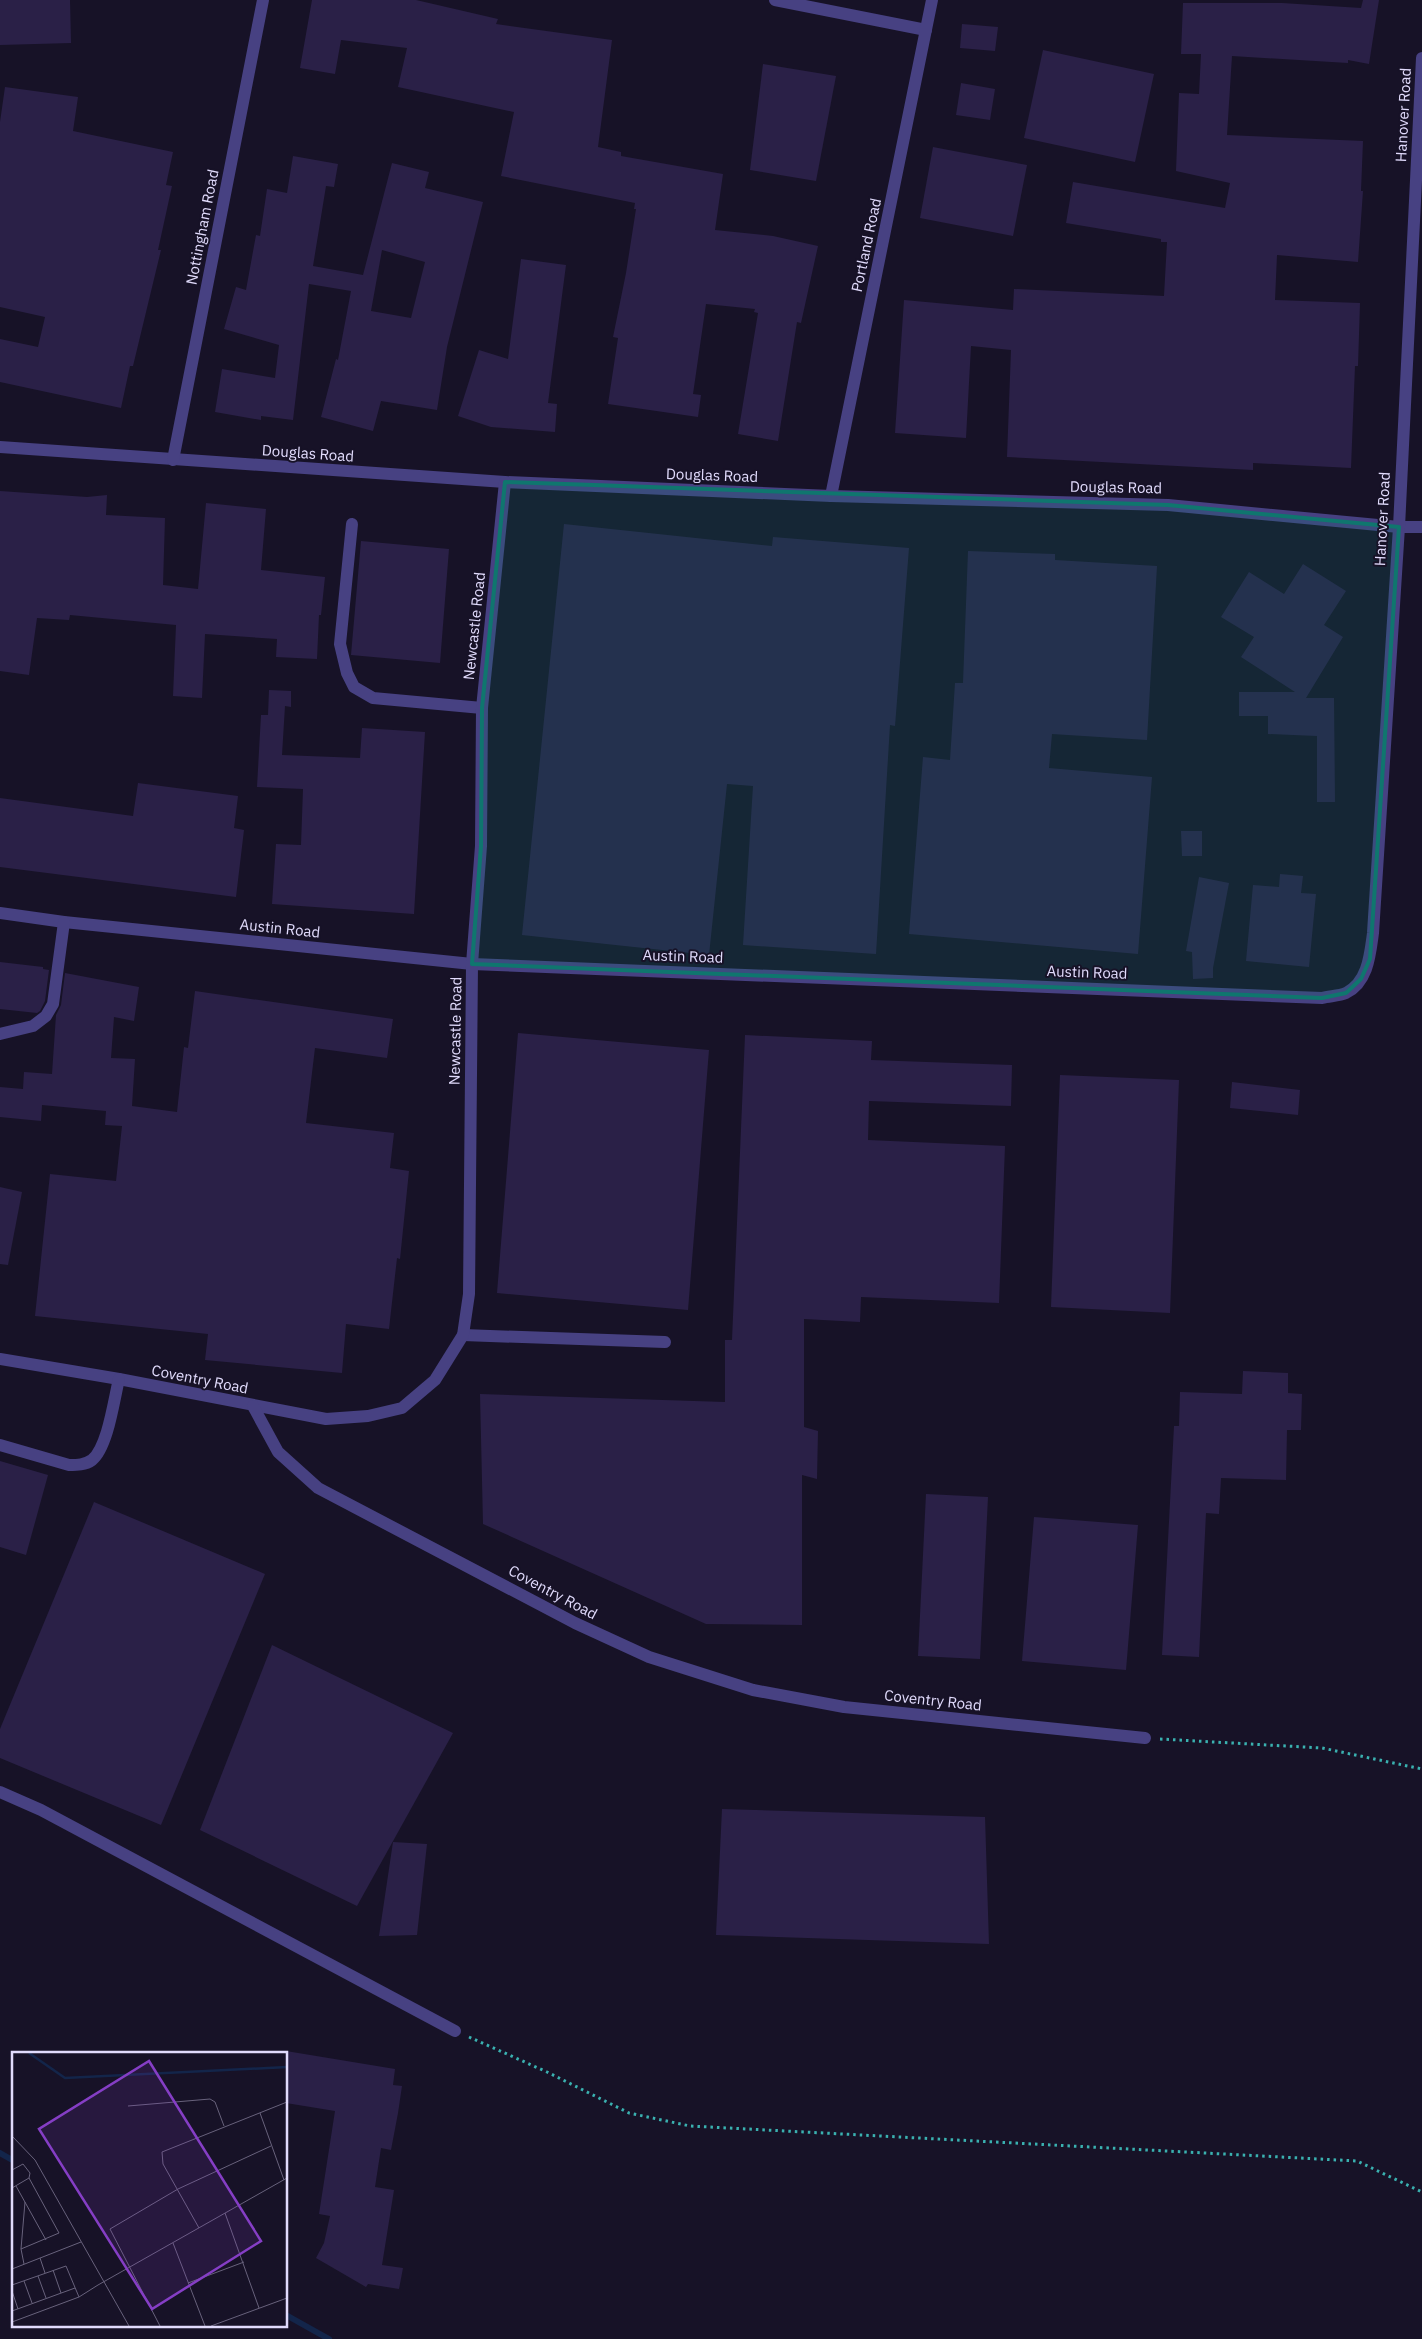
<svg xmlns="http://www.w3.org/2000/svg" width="1422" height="2339" font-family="'IBM Plex Sans',sans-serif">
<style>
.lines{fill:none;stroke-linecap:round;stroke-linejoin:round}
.stream{stroke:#13254a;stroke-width:6}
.building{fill:#2a2047;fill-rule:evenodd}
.path{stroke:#3ab1b0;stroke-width:3;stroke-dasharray:2.5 4;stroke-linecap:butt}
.minor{stroke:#474182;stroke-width:12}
.marked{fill:#0f766e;fill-opacity:0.2;stroke:#0f766e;stroke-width:4;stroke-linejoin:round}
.labels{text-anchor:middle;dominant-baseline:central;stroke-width:4;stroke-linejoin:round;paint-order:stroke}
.street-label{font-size:15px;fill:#e1dbfc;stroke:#171227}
.inset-river{fill:none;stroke:#13254a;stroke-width:2.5}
.inset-road{fill:none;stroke:#68627c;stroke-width:1}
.view{fill:#853ec5;fill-opacity:0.15;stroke:#853ec5;stroke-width:2.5}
.inset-edge{fill:none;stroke:#e1dbfc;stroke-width:2.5}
</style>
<rect width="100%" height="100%" fill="#171227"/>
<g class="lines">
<g class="stream">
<polyline points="0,2153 14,2161"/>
<polyline points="286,2315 329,2339"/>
</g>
</g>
<g class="building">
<polygon points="0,0 70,0 71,43 0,45"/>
<polygon points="312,0 416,0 498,19 496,24 612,40 598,147 621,152 621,156 723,174 715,230 773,236 818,246 801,323 797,322 778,441 738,434 758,313 754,312 755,309 706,304 693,394 701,395 698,417 608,404 618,338 613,337 626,273 636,209 634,209 635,203 501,176 514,112 398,87 407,48 341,40 335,74 300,68"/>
<polygon points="1363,0 1379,0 1369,64 1348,60 1348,63 1232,56 1227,135 1363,141 1361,191 1363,191 1358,262 1277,255 1275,300 1360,303 1358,366 1355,366 1351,468 1253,463 1253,470 1007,457 1011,350 971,346 966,438 895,433 904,300 1013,310 1014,289 1164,296 1167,242 1161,242 1161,239 1066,223 1073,182 1225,208 1230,183 1176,171 1179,93 1199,94 1201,54 1181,54 1183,3 1282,3 1361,8"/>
<polygon points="962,24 998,27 995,51 960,48"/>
<polygon points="1043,50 1154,74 1135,162 1024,138"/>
<polygon points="763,64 836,76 816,181 750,170"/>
<polygon points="961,83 995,89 990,120 956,115"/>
<polygon points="5,87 78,97 73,131 173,152 166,185 172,186 158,250 161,250 133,366 130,366 121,408 0,382 0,339 38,347 45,317 0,307 0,122"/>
<polygon points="933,147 1027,165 1013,236 920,218"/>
<path d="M 293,156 L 338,164 L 334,187 L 326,186 L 313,266 L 363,275 L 392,163 L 429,172 L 425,188 L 483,202 L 447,347 L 437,410 L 381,401 L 373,431 L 321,417 L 336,359 L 338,360 L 351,291 L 309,284 L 293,420 L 261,416 L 261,420 L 215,412 L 222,369 L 275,378 L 279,345 L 224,329 L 236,287 L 246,290 L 256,235 L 260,236 L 267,189 L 287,193 ZM 382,250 L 425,262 L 411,318 L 371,311 Z"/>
<polygon points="521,259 566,265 548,403 557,404 555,432 491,427 458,416 479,350 508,359"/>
<polygon points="0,491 87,497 107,495 106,515 165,518 163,585 198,589 206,503 266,509 261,570 325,577 321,615 319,615 317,659 276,657 277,639 205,634 202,698 173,696 176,625 70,615 69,620 37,618 29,675 0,671"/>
<polygon points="564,524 772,546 773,537 909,548 895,726 890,725 876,954 743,945 753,786 727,784 709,955 522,935"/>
<polygon points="361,541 449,549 440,663 351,655"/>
<polygon points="968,551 1055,554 1055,560 1157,566 1147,740 1052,734 1049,768 1152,777 1138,954 909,934 923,757 950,760 955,683 963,683"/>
<polygon points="1303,564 1346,591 1324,625 1343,637 1306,698 1334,698 1335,802 1317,802 1317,736 1268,734 1268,716 1239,716 1239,692 1295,692 1241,657 1254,637 1221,617 1249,572 1284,594"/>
<polygon points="269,690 291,691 291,707 285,706 282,755 360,758 362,728 425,732 414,914 272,904 276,844 301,845 303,789 257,787 261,715 268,715"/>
<polygon points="138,783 238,796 234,828 244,830 236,897 0,867 0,798 133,816"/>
<polygon points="1181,831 1202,831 1202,856 1182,856"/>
<polygon points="1280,874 1303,876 1301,893 1316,894 1309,967 1246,961 1253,885 1279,887"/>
<polygon points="1199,877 1229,883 1213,968 1213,978 1193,979 1192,952 1186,951"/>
<polygon points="0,962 43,967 43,969 49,970 45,1001 40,1011 37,1013 0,1009"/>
<polygon points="65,973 139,987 134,1021 114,1017 111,1058 135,1059 132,1106 177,1112 184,1047 188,1048 195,991 393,1019 387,1058 315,1048 306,1123 394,1133 390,1168 409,1171 400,1259 397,1258 389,1329 346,1324 342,1373 205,1360 208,1334 35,1316 50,1174 116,1181 122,1126 105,1125 106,1111 42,1105 41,1121 0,1117 0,1087 23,1089 24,1072 52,1074 56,1015 61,1005"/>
<polygon points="518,1033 709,1050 688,1310 497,1293"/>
<polygon points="745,1035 872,1041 871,1060 1012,1065 1011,1106 869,1101 868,1140 1005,1146 999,1303 861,1297 860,1322 804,1319 804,1427 818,1431 817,1479 802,1475 802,1625 706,1624 483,1524 480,1394 725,1402 725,1340 732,1340"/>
<polygon points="1060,1075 1179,1080 1170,1313 1051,1307"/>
<polygon points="1232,1082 1300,1090 1298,1115 1230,1108"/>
<polygon points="0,1187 22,1192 8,1265 0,1264"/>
<polygon points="1243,1371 1288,1373 1288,1393 1302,1394 1301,1430 1287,1430 1286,1480 1221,1478 1219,1514 1206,1513 1199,1657 1162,1655 1174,1426 1179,1426 1180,1392 1242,1394"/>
<polygon points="0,1461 48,1475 26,1555 0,1547"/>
<polygon points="926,1494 988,1497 980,1659 918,1656"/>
<polygon points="94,1502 265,1574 161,1825 0,1758 0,1729"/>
<polygon points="1034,1517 1138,1525 1126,1670 1022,1661"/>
<polygon points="272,1645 453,1733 357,1906 200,1830"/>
<polygon points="722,1809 985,1817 989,1944 716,1935"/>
<polygon points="393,1842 427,1844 417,1935 379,1936"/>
<polygon points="286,2051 395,2069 393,2085 402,2086 398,2113 391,2150 381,2148 375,2187 394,2190 382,2265 403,2268 399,2289 368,2284 366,2287 316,2258 324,2243 330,2216 319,2214 335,2111 286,2103"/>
</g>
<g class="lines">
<g class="path">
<polyline points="1160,1739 1322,1748 1422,1769"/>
<polyline points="469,2037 547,2072 629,2113 690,2126 1357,2161 1422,2192"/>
</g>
<g class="minor">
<polyline points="775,0 926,30"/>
<polyline points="0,447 505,482 831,496 1168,505 1399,527 1422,527"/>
<polyline points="173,460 263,0"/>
<polyline points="831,496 932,0"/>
<polyline points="352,524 340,644 347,673 354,687 373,698 482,708"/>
<path d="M 0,913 L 64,922 L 472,964 L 1322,998 C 1329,996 1339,996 1346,993 C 1368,982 1370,955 1373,933 L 1399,527 L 1422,58"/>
<polyline points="0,1034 33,1026 46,1016 53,1004 64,922"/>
<polyline points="463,1335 665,1342"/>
<polyline points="0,1359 119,1379 326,1419 368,1416 402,1408 435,1380 463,1335 469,1294 472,964 481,846 482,708 505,482"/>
<polyline points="253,1406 278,1452 318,1488 575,1623 649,1657 753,1690 844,1707 1145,1738"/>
<path d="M 0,1445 L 69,1465 C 77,1465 85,1465 92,1460 C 108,1447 114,1399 119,1379"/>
<polyline points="0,1792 41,1810 455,2031"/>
</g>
</g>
<path class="marked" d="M 505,482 L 1168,505 L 1399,527 L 1370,959 L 1361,979 L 1346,993 L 1322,998 L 472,964 L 481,846 L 482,708 Z"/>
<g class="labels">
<g class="street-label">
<text transform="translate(1403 115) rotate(-87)">Hanover Road</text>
<text transform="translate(202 227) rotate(-79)">Nottingham Road</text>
<text transform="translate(866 245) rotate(-78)">Portland Road</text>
<text transform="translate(308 453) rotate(4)">Douglas Road</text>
<text transform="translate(712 475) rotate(2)">Douglas Road</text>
<text transform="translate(1116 487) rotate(1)">Douglas Road</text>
<text transform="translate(1382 519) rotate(-87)">Hanover Road</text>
<text transform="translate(474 626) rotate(-84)">Newcastle Road</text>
<text transform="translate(280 928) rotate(6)">Austin Road</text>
<text transform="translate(683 956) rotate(2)">Austin Road</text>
<text transform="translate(1087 972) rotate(2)">Austin Road</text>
<text transform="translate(455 1031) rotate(-89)">Newcastle Road</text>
<text transform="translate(200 1379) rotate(11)">Coventry Road</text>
<text transform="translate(553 1592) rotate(28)">Coventry Road</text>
<text transform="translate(933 1700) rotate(6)">Coventry Road</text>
</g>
</g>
<g transform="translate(12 2052)">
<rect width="275" height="275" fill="#171227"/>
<path class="inset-river" d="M 17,1 L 53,26 L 275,15"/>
<path class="inset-road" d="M 116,54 L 198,47 L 203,50 L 212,74M 248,61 L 272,128M 0,84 L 23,108 L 117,274M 0,118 L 11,112 L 18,121 L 17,126 L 0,136M 4,134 L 34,188M 213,161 L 247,256M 187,176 L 151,112 L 150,100 L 275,50M 161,191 L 193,274M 9,197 L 47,181 L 17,126M 28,206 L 33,221M 12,212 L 9,197 L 13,150M 0,217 L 69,190M 41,218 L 49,241M 26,224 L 34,246M 12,229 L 20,251M 176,231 L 232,210M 0,233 L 54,214 L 67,245M 86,233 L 275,126M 0,239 L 6,257M 0,259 L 63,236M 0,270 L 67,245 L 86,233M 148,274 L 98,177 L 166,137 L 259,94M 199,274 L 275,246"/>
<path class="view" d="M 137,9 L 249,189 L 140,257 L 27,77 Z"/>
<rect width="275" height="275" class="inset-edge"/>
</g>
</svg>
